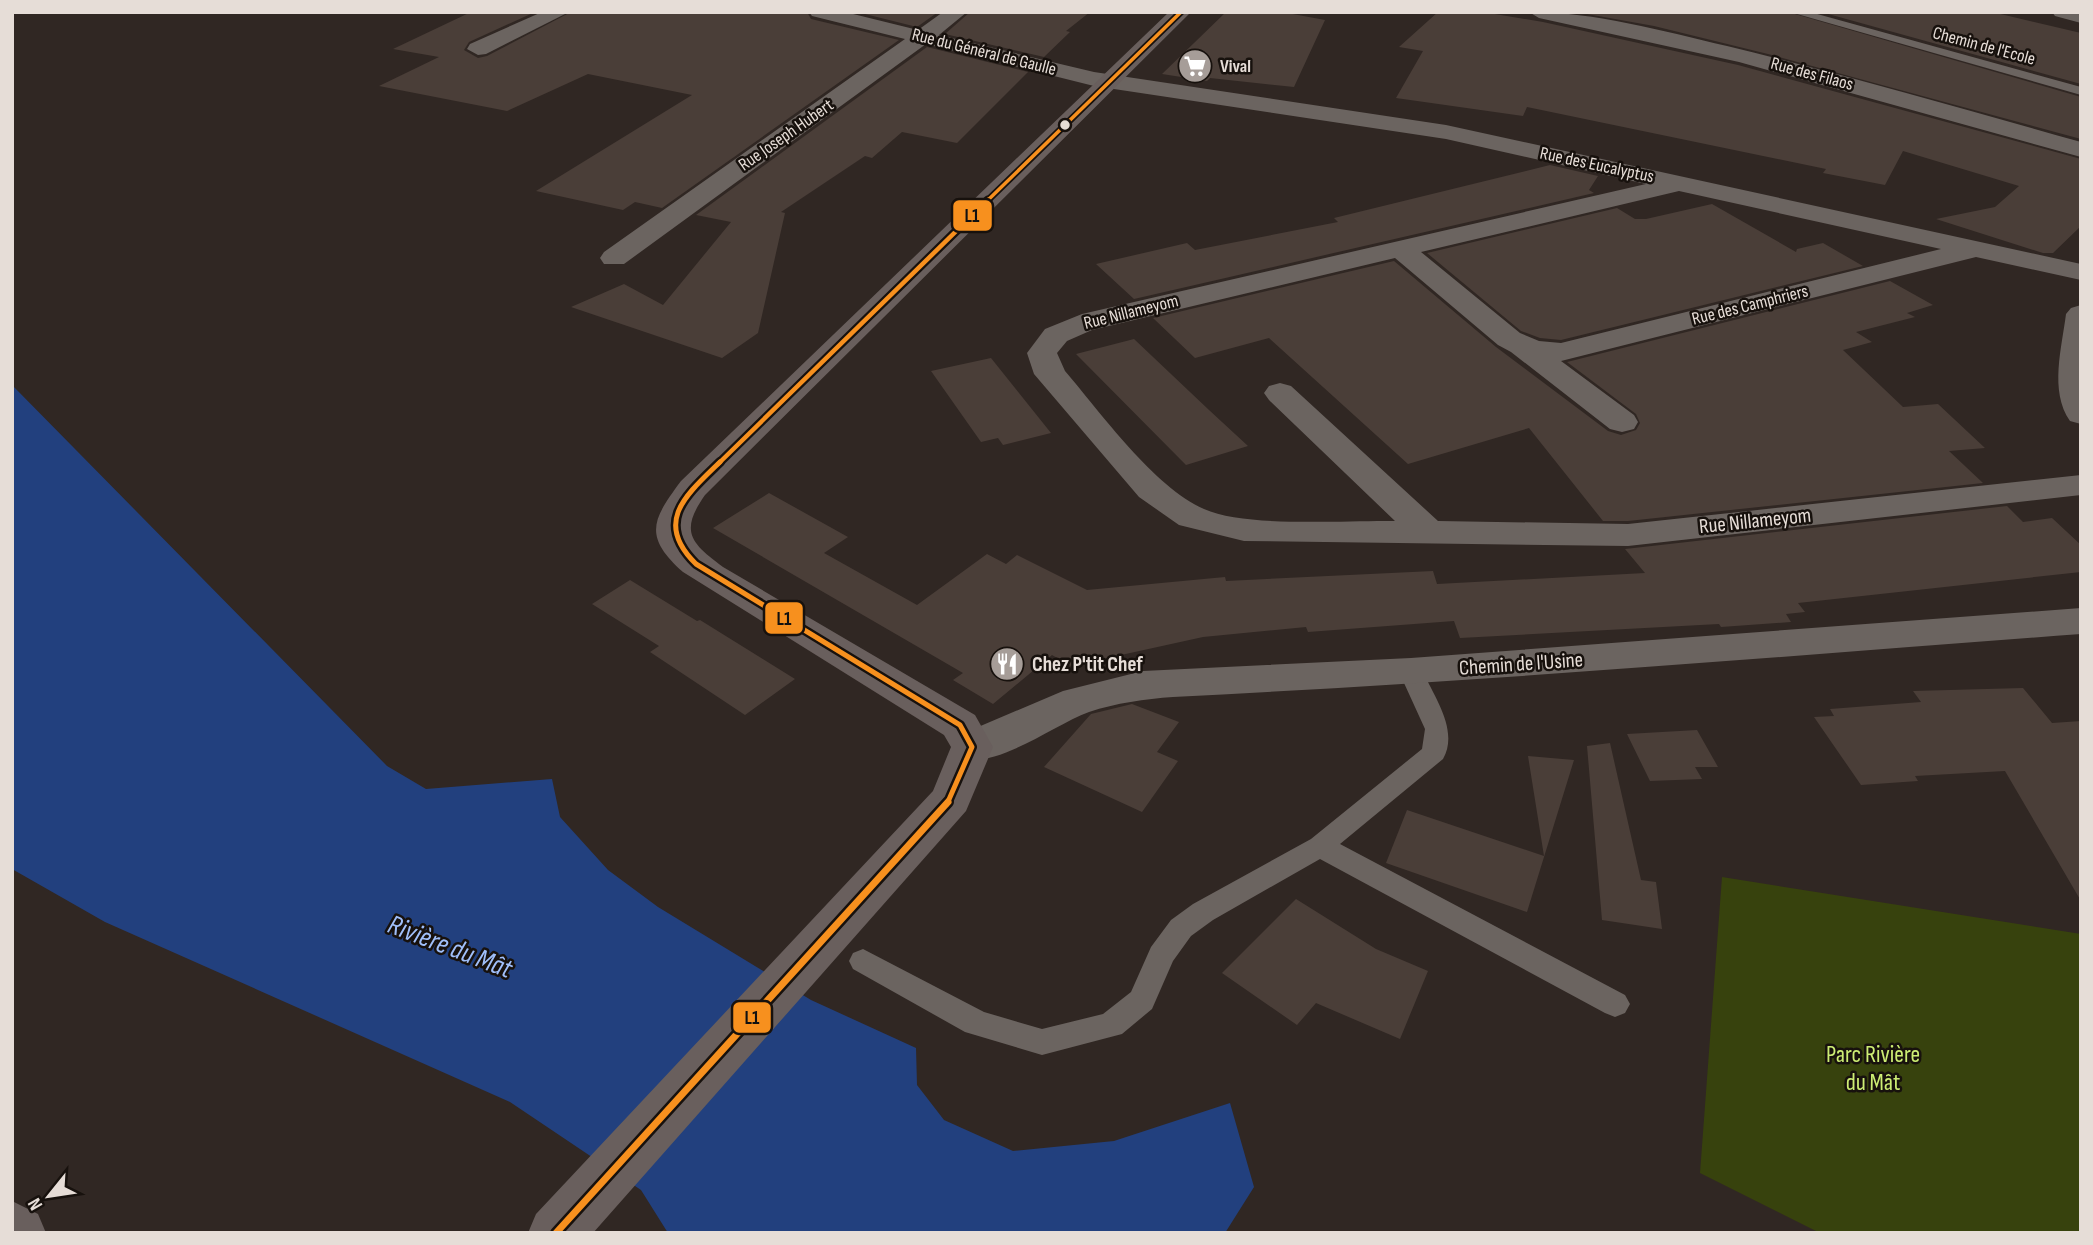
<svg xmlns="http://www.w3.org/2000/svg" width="2093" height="1245" font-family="'Sofia Sans Condensed',sans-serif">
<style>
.green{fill:#37420d}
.water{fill:#22407e}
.building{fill:#4a3e38}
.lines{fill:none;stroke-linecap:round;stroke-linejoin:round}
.lane{fill:#6b6460;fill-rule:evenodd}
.street{fill:#6b6460;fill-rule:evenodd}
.secondary{fill:#695f5d;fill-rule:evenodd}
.bus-1-far3-casing{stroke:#17110d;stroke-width:7}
.bus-1-far2-casing{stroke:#17110d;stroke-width:9}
.bus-1-far1-casing{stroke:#17110d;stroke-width:10}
.bus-1-casing{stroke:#17110d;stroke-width:12}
.bus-1-far3{stroke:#f7901e;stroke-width:3.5}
.bus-1-far2{stroke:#f7901e;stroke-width:4.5}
.bus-1-far1{stroke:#f7901e;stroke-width:5}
.bus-1{stroke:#f7901e;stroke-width:7}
.bus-dot{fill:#e6ddd7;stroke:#17110d;stroke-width:2.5}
.labels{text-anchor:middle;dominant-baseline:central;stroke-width:5;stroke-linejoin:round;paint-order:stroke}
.far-street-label{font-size:18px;fill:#e6ddd7;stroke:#17110d}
.far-poi-label{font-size:18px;font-weight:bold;fill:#e6ddd7;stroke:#17110d;text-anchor:start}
.street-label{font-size:21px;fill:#e6ddd7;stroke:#17110d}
.poi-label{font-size:21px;font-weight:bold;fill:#e6ddd7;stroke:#17110d;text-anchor:start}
.near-park-label{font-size:24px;fill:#cded74;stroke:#17110d}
.near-water-label{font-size:28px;font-style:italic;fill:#a0bffa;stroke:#17110d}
.line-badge{stroke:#17110d;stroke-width:2.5}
.pale-badge-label{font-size:19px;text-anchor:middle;font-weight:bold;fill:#111}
</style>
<rect width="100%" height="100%" fill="#302723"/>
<polygon class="green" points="1722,877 2081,934 2081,1233 1820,1233 1700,1173"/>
<polygon class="water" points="12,385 387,766 426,789 552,779 560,817 608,870 658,907 811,1000 916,1048 917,1085 944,1120 1013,1151 1114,1141 1230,1103 1254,1187 1225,1233 668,1233 641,1190 510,1102 105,922 12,869"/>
<g class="building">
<polygon points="471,12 535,12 469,42 464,50 478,58 487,56 571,12 807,12 811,19 899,40 662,208 635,202 623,210 536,191 692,95 588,74 507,111 379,86 439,57 393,49"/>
<polygon points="857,12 938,12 917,27"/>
<polygon points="970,12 1090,12 1066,31 1070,32 1044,57 945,34"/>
<polygon points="1226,12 1282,12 1325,20 1294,87 1210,78 1207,81 1162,74"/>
<polygon points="1438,12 1483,12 1543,22 1738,65 2081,159 2081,226 2053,253 2043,253 1936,219 1995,207 2019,186 1903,151 1885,185 1823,173 1826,169 1527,107 1523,116 1396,98 1423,51 1399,47"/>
<polygon points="1576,12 1788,12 2081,97 2081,139 1772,55 1654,26"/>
<polygon points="1821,12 1992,12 2081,33 2081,84"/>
<polygon points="927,47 1028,72 957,143 902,132 872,158 865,156 781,212 785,213 758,333 722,358 571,307 624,284 663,305 731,222 696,215"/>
<polygon points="1550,165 1598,176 1589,190 1594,193 1134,299 1096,264 1187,243 1195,250 1338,222 1334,218"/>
<polygon points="1712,204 1796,252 1797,249 1823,243 1863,266 1561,340 1540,338 1521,331 1427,253 1617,208 1635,219 1646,219"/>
<polygon points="1394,261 1496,347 1608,431 1621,435 1636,430 1640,423 1636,414 1567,362 1890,281 1933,305 1907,313 1915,317 1856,332 1872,342 1843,350 1903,407 1938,404 1985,448 1949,451 1983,483 1628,521 1603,521 1529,428 1408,464 1269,338 1195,358 1153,318"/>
<polygon points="1134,339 1209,410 1248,446 1186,465 1076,354"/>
<polygon points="991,358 1051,433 1003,445 998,438 981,442 931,371"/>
<polygon points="769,493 848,537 824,553 917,605 987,554 1006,564 1017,555 1087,590 1225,577 1226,581 1433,571 1437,584 1645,573 1625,549 2007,506 2023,522 2052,518 2081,545 2081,572 1798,603 1805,612 1786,614 1791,622 1721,627 1719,624 1460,638 1454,621 1308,632 1306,627 1203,637 1071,666 1052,655 993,704 953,680 963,673 713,528"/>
<polygon points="630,580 697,621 700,620 795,679 745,715 650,652 659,646 592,604"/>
<polygon points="2023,688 2052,723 2081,721 2081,901 2005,771 1915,776 1918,781 1861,785 1814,717 1834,716 1830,709 1921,702 1913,691"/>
<polygon points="1132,704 1179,722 1157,752 1178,761 1142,812 1044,767 1091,714"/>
<polygon points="1697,730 1718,767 1695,767 1702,779 1650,781 1627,734"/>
<polygon points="1610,743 1641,880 1656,882 1662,929 1602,920 1587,746"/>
<polygon points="1528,756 1574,760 1527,912 1386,863 1407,810 1544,856"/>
<polygon points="1296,899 1376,949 1428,971 1400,1039 1316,1003 1297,1025 1222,973"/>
</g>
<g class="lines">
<g class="lane">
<polygon points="1790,12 1810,12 2081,87 2081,95"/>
<path d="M 1411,664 L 1419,666 L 1423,672 C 1435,698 1459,731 1443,759 L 1340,844 L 1625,995 L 1630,1004 L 1625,1013 L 1615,1017 L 1605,1013 L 1320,859 L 1213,920 L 1191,936 L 1173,961 L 1152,1009 L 1122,1034 L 1042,1055 L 965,1032 L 853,969 L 849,961 L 853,953 L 863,949 L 984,1012 L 1042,1029 L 1103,1014 L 1131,992 L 1151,947 L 1171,920 L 1193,904 L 1311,839 L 1422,749 L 1425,729 L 1399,672 L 1403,666 Z"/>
</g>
<g class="street">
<polygon points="542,12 569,12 486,54 478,55 467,49 470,44"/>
<path d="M 809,12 L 845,12 L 918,30 L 943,12 L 967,12 L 939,35 L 1094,72 L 1446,125 L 2081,264 L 2081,280 L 1976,257 L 1561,361 L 1634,415 L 1638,422 L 1634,429 L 1622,432 L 1610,429 L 1511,352 L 1498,345 L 1395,258 L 1092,330 L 1067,341 L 1057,353 L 1065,371 C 1101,413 1154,487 1204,509 C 1246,528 1346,520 1395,521 L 1269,400 L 1264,393 L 1269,386 L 1280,383 L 1291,386 L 1438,521 L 1628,524 L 2081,475 L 2081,495 L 1628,546 L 1244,541 L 1179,525 L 1139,497 L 1034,374 L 1027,353 L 1045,329 L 1082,314 L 1646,184 L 1446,139 L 1094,86 L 926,44 L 624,264 L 604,264 L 600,258 L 604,252 L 905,39 L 812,16 ZM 1679,191 L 1941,249 L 1561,343 L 1539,341 L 1520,333 L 1421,252 Z"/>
<path d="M 1529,12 C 1596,12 1662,31 1727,46 C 1846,75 1963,109 2081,142 L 2081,157 L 1739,62 L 1539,18 Z"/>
<polygon points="2052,12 2081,12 2081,23 2055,16"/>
<path d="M 2081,305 L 2081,424 L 2070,421 C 2049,391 2062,347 2066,314 L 2071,308 Z"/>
<path d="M 2081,608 L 2081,634 C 1778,657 1476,682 1173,697 C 1145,699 1116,703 1089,712 C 1051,726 997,770 957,758 L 951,747 L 957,736 L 1063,691 L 1143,671 L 1411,658 Z"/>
</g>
<g class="secondary">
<path d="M 1169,12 L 1191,12 L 705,495 C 679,532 691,543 723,567 L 975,715 L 993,747 L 966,811 L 593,1233 L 528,1233 L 536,1214 L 933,791 L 951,747 L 944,735 L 683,572 C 643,536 652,520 681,481 Z"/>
<polygon points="12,1201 38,1214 46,1233 12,1233"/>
</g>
<g class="bus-1-far3-casing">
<polyline id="bus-1-far3" points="986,202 1181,12"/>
</g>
<g class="bus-1-far2-casing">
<polyline id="bus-1-far2" points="718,464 988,200"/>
</g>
<g class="bus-1-far1-casing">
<path id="bus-1-far1" d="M 720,462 C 686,495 653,522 696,564 L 960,725 L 972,747 L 947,804"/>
</g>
<g class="bus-1-casing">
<polyline id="bus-1" points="556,1233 948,802"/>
</g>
<use href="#bus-1-far3" class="bus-1-far3"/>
<use href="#bus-1-far2" class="bus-1-far2"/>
<use href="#bus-1-far1" class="bus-1-far1"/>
<use href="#bus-1" class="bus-1"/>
</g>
<defs>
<g id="supermarket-disc" transform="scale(1.75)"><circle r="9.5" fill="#a69d98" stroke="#17110d"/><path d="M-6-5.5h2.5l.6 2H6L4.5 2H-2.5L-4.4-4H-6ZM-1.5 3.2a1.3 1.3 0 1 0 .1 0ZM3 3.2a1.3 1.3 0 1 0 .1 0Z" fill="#fff"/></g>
<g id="restaurant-disc" transform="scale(1.75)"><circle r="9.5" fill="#a69d98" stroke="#17110d"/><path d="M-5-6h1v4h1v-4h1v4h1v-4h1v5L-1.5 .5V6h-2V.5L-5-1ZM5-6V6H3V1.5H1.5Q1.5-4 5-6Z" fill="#fff"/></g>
</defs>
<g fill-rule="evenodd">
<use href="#supermarket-disc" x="1195" y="66"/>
<use href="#restaurant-disc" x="1007" y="664"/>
</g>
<circle class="bus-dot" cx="1065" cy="125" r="6"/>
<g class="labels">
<g class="far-street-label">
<text transform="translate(1984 46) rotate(15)">Chemin de l'Ecole</text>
<text transform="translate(984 52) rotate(14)">Rue du Général de Gaulle</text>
<text transform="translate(1812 74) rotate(15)">Rue des Filaos</text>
<text transform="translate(786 135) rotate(-35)">Rue Joseph Hubert</text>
<text transform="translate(1597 165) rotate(12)">Rue des Eucalyptus</text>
<text transform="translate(1750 305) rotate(-14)">Rue des Camphriers</text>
<text transform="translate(1131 312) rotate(-14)">Rue Nillameyom</text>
</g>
<g class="far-poi-label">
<text x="1220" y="66">Vival</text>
</g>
<g class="street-label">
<text transform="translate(1755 521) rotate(-6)">Rue Nillameyom</text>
<text transform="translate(1521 664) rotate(-4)">Chemin de l'Usine</text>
</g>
<g class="poi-label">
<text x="1032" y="664">Chez P'tit Chef</text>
</g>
<g class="near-park-label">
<text x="1873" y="1054">Parc Rivière<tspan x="1873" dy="28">du Mât</tspan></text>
</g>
<g class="near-water-label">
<text transform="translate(450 947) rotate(21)">Rivière du Mât</text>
</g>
</g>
<g class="line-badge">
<rect x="952" y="199" width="41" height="33" rx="7" fill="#f7901e"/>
<rect x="764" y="601" width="40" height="34" rx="7" fill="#f7901e"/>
<rect x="732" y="1001" width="40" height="33" rx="7" fill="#f7901e"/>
</g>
<g class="pale-badge-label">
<text x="972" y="222">L1</text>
<text x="784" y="625">L1</text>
<text x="752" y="1024">L1</text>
</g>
<rect width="2093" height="1245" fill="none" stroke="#e6ddd7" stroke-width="28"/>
<g transform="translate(49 1196) rotate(240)" stroke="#17110d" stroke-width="5" paint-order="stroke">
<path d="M0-5L12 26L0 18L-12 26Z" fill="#e6ddd7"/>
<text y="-10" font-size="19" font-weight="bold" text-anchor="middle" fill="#e6ddd7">N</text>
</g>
</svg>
